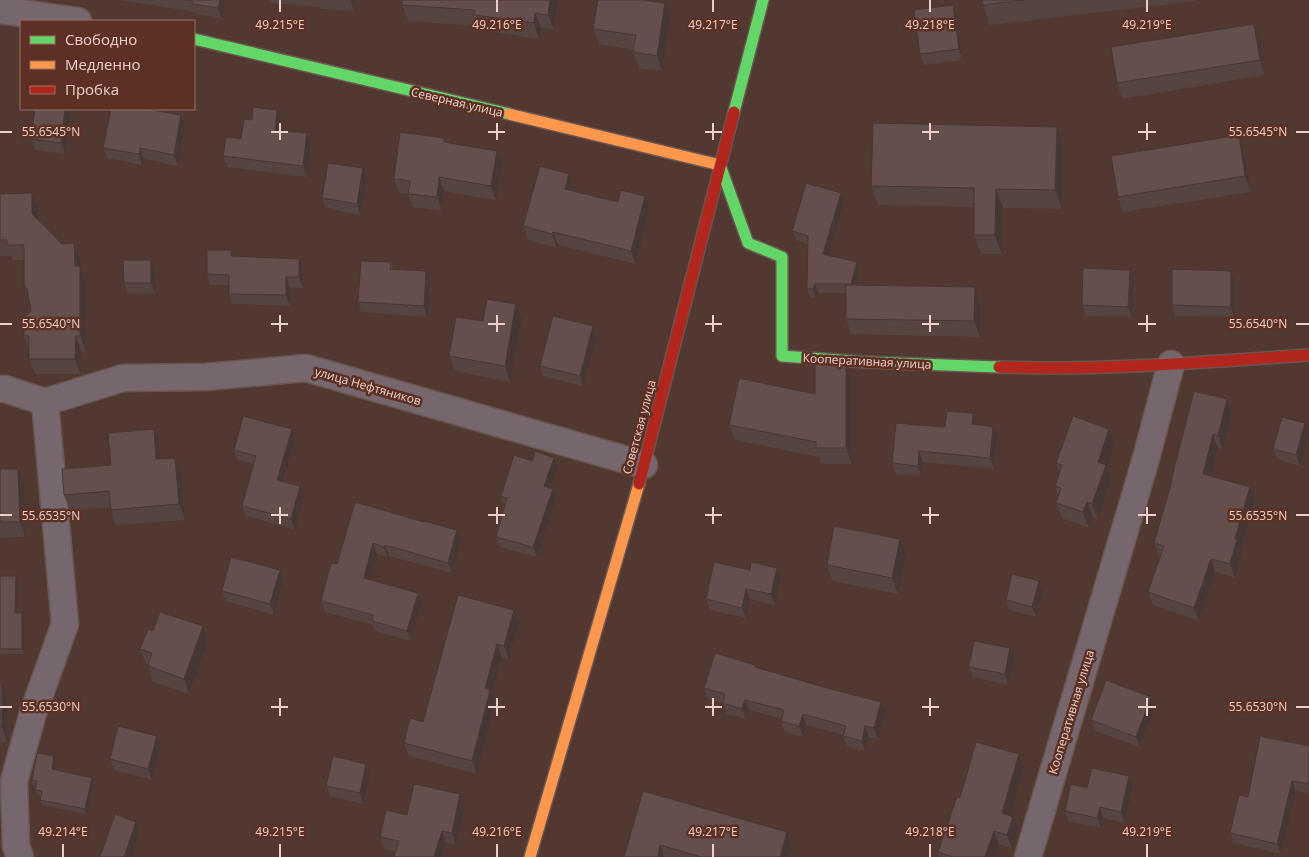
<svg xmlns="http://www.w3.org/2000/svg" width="1309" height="857" font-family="'Open Sans',sans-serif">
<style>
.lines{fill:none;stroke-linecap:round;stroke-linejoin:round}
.street-casing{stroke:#6b554f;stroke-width:29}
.fast-casing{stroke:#6b554f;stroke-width:14}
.slow-casing{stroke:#6b554f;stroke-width:14}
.jam-casing{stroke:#6b554f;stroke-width:14}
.street{stroke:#76676f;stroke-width:26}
.fast{stroke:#63d668;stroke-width:11}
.slow{stroke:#ff974d;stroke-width:11}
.jam{stroke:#b3261e;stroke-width:11}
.wall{fill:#564441}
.shaded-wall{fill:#463735}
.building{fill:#644f4c;stroke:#463735}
.ticks{fill:none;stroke:#edcfc8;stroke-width:2}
.labels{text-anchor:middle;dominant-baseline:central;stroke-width:5;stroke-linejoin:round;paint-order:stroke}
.street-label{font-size:12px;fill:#edcfc8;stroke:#5e3024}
.ticks-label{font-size:12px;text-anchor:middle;fill:#edcfc8;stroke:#5e3024;stroke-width:5;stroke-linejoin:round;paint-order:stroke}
</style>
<rect width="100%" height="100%" fill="#513831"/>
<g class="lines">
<g class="street-casing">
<g id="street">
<polyline points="0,10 78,21"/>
<polyline points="0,389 5,389 45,402 123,378 206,377 306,368 644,465"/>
<polyline points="20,857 16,846 14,781 33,713 65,624 45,402"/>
<polyline points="1028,857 1145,462 1171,364"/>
</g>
</g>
<g class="fast-casing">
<g id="fast">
<polyline points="194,39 509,114"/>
<polyline points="734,112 763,0"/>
<polyline points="720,165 748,243 782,257 782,356 864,362 999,367"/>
</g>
</g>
<g class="slow-casing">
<g id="slow">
<polyline points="509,114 720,165"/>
<polyline points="530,857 639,484"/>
</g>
</g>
<g class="jam-casing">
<g id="jam">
<path d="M 999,367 C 1103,371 1206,362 1309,355"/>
<polyline points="639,484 734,112"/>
</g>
</g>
<use href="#street" class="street"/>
<use href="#fast" class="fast"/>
<use href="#slow" class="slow"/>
<use href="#jam" class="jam"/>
</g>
<g class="wall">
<polygon points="120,0 225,0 222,19 196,14 195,12"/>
<polygon points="269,0 354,0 354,11 321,9 320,7 271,3"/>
<polygon points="558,0 554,30 541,28 539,39 480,30 478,26 408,21 402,5"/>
<polygon points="982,0 1195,0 1195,1 990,25 983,5"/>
<polygon points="665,3 670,19 662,71 639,68 633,52 634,50 599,44 593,29"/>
<polygon points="953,5 957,16 962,60 924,65 920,54"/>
<polygon points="1260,39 1265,75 1122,99 1117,83"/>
<polygon points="277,110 281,120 280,130 311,144 307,177 227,167 223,156 241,139 252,120"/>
<polygon points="70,113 65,154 35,150 31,139"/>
<polygon points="185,126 178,166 144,159 142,165 107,158 103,148"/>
<polygon points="1057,127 1063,146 1062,209 1003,208 1002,254 981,254 974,235 974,207 878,205 871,186"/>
<polygon points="446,142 502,164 496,200 444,191 442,211 413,207 408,194 399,193 394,179"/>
<polygon points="1244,151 1251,192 1123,212 1118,197"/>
<polygon points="569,174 574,187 573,191 618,202 645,196 649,210 636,264 558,245 557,248 528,240 523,226"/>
<polygon points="367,179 360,215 326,208 322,198"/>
<polygon points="0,194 38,209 38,219 62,244 74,243 80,259 80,266 85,281 86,351 81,352 80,374 35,374 29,359 29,349 24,336 31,311 29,298 24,286 24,260 13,260 11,256 0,256"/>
<polygon points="844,202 829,255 857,262 860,271 857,285 975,287 980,303 980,337 851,334 846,319 846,293 818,293 816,298 811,298 807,289 808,244 796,240 792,231"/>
<polygon points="233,256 303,269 303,288 290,287 290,306 232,304 229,294 229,285 210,285 207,274"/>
<polygon points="391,262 393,269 426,271 430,282 427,317 362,312 358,302"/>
<polygon points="155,270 155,293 128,294 124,283"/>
<polygon points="1130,270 1134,281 1132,317 1086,316 1082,305"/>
<polygon points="1231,271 1235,281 1234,317 1175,316 1172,305"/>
<polygon points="516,304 522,319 510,382 455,371 449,356"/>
<polygon points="593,326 597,337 583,386 543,376 540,366"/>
<polygon points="851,377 852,464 821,464 819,457 735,440 729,425 815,394"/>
<polygon points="1227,399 1232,412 1223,449 1218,448 1210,476 1255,501 1241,549 1242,552 1235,578 1215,572 1199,621 1153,605 1148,592 1160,557 1159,556 1154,543 1171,483 1171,481"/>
<polygon points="973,413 977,425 997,437 994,469 923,462 921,476 896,474 892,463 945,427"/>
<polygon points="154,429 159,445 160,459 181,473 185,520 116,525 110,507 70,511 64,495 111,465"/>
<polygon points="292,429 295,440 284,481 300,486 304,496 295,530 246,516 242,506 254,464 237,460 234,450"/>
<polygon points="1109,429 1115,444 1107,467 1111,480 1098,519 1093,517 1089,528 1062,518 1056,503 1058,496 1055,486 1060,473 1056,463"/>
<polygon points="1309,434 1300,466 1277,459 1273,449"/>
<polygon points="558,468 551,489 556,500 537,557 500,547 496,537 504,505 501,496"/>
<polygon points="0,469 24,484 25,537 0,538"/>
<polygon points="355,502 461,541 452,573 389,556 388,557 377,554 370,580 418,593 422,603 411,641 376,631 373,625 325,612 321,601 337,564"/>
<polygon points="906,555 898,594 832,581 827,565"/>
<polygon points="777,568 781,579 775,605 750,599 746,618 710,610 706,599 750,570"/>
<polygon points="280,570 283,581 274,615 226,601 222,591"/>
<polygon points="0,576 16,576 18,581 17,613 22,613 24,619 24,654 0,654"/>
<polygon points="1043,592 1036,617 1009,610 1006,600"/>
<polygon points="519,623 509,659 502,657 492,693 495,702 477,774 409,756 404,743 423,722"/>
<polygon points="203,626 208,642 189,694 153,682 148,666 148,665 146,664 140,649 153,631"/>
<polygon points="1014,659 1008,685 973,677 969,667"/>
<polygon points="755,665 756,667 885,712 878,739 869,737 865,751 847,747 843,736 844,735 806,725 803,737 785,732 781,721 782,719 749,710 746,719 726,714 723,703 708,699 704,688"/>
<polygon points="0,683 7,699 7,742 0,742"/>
<polygon points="1151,697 1155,707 1140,747 1095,731 1091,720"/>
<polygon points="157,736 161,746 152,780 114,770 110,759"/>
<polygon points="1309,746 1309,794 1296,791 1281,854 1234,843 1230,833 1248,797"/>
<polygon points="54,756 56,762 55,770 92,778 94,783 87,814 42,805 40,800 41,796 37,795 35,790 36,786 34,786 32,780"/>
<polygon points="1024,768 1010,816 1018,831 1012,849 999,844 995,857 940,857 938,852 960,798"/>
<polygon points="370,774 363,804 330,796 326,786"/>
<polygon points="1129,776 1133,787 1125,823 1103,818 1101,828 1068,821 1065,811 1087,788"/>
<polygon points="643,791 787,832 792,847 789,857 624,857"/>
<polygon points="460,794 465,806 456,845 446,843 442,857 394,857 395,851 384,849 380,837 407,815"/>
</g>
<g class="shaded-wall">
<polygon points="220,0 225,0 222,19 218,8"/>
<polygon points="350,0 354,0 354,11"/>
<polygon points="550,0 558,0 554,30 548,15"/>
<polygon points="665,3 670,19 662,71 657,56"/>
<polygon points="953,5 957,16 962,60 959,49"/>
<polygon points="535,13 541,28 539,39 534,23"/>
<polygon points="1254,24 1260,39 1265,75 1260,60"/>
<polygon points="65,109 68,109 70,113 65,154 61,143"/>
<polygon points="277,110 281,120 279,140 275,130"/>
<polygon points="181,115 185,126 178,166 174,155"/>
<polygon points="1057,127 1063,146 1062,209 1055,190"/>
<polygon points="307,133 311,144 307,177 303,166"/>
<polygon points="1239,135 1244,151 1251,192 1245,176"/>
<polygon points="140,148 144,159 142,165 139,154"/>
<polygon points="497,151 502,164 496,200 491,186"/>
<polygon points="363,168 367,179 360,215 357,204"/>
<polygon points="569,174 574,187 570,202 565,189"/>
<polygon points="439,177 444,191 442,211 437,197"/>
<polygon points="996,189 1003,208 1002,254 995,235"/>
<polygon points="32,193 38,209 38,229 32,214"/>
<polygon points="841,193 844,202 827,263 823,254"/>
<polygon points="645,196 649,210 636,264 631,251"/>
<polygon points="553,232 558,245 557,248 552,234"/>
<polygon points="74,243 80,259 80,266 85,281 86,351 80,336"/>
<polygon points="299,259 303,269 303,288 299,277"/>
<polygon points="151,260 155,270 155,293 151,283"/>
<polygon points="857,262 860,271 855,293 851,284"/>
<polygon points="1130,270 1134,281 1132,317 1128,307"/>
<polygon points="426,271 430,282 427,317 424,306"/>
<polygon points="1231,271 1235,281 1234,317 1231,307"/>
<polygon points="286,277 290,287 290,306 286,295"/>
<polygon points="815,284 818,293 816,298 813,289"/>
<polygon points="975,287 980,303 980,337 974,321"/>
<polygon points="516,304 522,319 510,382 505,366"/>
<polygon points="593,326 597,337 583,386 580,376"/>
<polygon points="76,336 81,352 80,374 75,359"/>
<polygon points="846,361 851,377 852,464 846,448"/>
<polygon points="1227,399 1232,412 1223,449 1218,436"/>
<polygon points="973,413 977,424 976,435 972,424"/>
<polygon points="1305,423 1309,434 1300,466 1296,455"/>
<polygon points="993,427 997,437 994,469 990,458"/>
<polygon points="154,429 159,445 162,475 156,459"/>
<polygon points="292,429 295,440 281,490 277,480"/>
<polygon points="1109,429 1115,444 1107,467 1111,480 1098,519 1092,504 1098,462"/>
<polygon points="1213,434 1218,448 1208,487 1203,474"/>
<polygon points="919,451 923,462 921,476 918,466"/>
<polygon points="175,458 181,473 185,520 179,504"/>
<polygon points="554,458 558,468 548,497 544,486"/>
<polygon points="18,469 24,484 25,537 20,522"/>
<polygon points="300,486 304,496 295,530 291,519"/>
<polygon points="1250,487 1255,501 1241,549 1242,552 1235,578 1230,564 1235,539"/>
<polygon points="553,489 556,500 537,557 533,547"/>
<polygon points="1087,502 1093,517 1089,528 1083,512"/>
<polygon points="457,530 461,541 452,573 448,563"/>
<polygon points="900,539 906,555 898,594 892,578"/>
<polygon points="373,543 377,554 368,588 364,578"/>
<polygon points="385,545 389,556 388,557 384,547"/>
<polygon points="1211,559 1215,572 1199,621 1194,608"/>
<polygon points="777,568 781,579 775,605 771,594"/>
<polygon points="280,570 283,581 274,615 270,604"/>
<polygon points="16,576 18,581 17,619 15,613"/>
<polygon points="1039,581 1043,592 1036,617 1032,607"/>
<polygon points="746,589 750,599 746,618 742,608"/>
<polygon points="418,593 422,603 411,641 407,631"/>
<polygon points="514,610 519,623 509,659 504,646"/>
<polygon points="22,613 24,619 24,654 22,649"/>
<polygon points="203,626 208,642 189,694 184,679"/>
<polygon points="497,644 502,657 492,693 495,702 477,774 472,761 485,688"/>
<polygon points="1010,648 1014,659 1008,685 1005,674"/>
<polygon points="2,683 7,699 7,742 2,727"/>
<polygon points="1151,697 1155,707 1140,747 1136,737"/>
<polygon points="745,700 749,710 746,719 742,709"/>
<polygon points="881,702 885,712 878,739 874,728"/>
<polygon points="803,714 806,725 803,737 799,726"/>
<polygon points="865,726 869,737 865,751 862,741"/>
<polygon points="157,736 161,746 152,780 148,769"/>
<polygon points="1019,754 1024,768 1007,827 1002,813"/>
<polygon points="54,756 56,762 54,775 52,769"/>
<polygon points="366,764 370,774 363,804 360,793"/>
<polygon points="1129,776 1133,787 1125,823 1121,812"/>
<polygon points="92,778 94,783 87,814 85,809"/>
<polygon points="1292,781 1296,791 1281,854 1277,844"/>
<polygon points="460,794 465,806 456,845 452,833"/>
<polygon points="1100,807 1103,818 1101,828 1097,818"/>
<polygon points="1013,817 1018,831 1012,849 1007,835"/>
<polygon points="136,822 140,832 131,857 124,857"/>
<polygon points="442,831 446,843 442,857 434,857"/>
<polygon points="994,831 999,844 995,857 985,857"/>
<polygon points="787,832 792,847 789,857 780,857"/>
<polygon points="660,845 664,857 658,857"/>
</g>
<g class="building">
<polygon points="184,0 220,0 218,8 192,4 192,1"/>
<polygon points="402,0 550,0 548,15 535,13 534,23 474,15 475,10 402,5"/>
<polygon points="598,0 643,0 665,3 657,56 633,52 636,35 593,29"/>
<polygon points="982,0 1024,0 983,5"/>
<polygon points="953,5 959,49 920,54 914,10"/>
<polygon points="1254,24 1260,60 1117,83 1111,47"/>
<polygon points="253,107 277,110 275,130 307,133 303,166 223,156 226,137 241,139 244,119 252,120"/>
<polygon points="35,109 65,109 61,143 31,139"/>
<polygon points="111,109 146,109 181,115 174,155 140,148 139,154 103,148"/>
<polygon points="873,123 1057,127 1055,190 996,189 995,235 974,235 974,188 871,186"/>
<polygon points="400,132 444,138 444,142 497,151 491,186 439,177 437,197 408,194 410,181 394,179"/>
<polygon points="1239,135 1245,176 1118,197 1111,156"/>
<polygon points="328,163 363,168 357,204 322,198"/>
<polygon points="540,166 569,174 565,189 618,202 621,190 645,196 631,251 553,232 552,234 523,226"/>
<polygon points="806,183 841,193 823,254 857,262 851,284 815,284 813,289 807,289 808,236 792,231"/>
<polygon points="32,193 32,214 62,244 74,243 75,266 80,266 80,336 76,336 75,359 29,359 29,336 24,336 24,317 31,311 27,289 24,285 24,245 7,245 7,240 0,240 0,194"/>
<polygon points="207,250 231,250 231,256 299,259 299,277 286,277 286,295 229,294 229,275 207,274"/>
<polygon points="123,260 151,260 151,283 124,283"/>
<polygon points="361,261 391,262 390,269 426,271 424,306 358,302"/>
<polygon points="1083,268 1130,270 1128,307 1082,305"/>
<polygon points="1172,269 1231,271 1231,307 1172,305"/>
<polygon points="846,285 975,287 974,321 846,319"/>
<polygon points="487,299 516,304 505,366 449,356 456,317 483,321"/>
<polygon points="553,316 593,326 580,376 540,366"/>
<polygon points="815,359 846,361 846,448 816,448 816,442 729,425 739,378 815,394"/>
<polygon points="1194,391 1227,399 1218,436 1213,434 1203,474 1250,487 1235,539 1237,539 1230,564 1211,559 1194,608 1148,592 1164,546 1154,543 1172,481 1171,481"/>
<polygon points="947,411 973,413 972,424 993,427 990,458 919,451 918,466 892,463 896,423 945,427"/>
<polygon points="243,416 292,429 277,480 300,486 291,519 242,506 256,456 234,450"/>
<polygon points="1073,416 1109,429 1098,462 1106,465 1092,504 1087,502 1083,512 1056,503 1061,488 1055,486 1062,465 1056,463"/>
<polygon points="1282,417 1305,423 1296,455 1273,449"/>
<polygon points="154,429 156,459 175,458 179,504 111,510 109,491 64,495 62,469 111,465 108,433"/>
<polygon points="535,451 554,458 544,486 553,489 533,547 496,537 507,498 501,496 514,455 532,461"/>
<polygon points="0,469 18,469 20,522 0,522"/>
<polygon points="355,502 424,522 424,521 457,530 448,563 385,545 384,547 373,543 364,578 418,593 407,631 372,621 373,615 321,601 331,563 337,564"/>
<polygon points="834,526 900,539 892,578 827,565"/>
<polygon points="231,557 280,570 270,604 222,591"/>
<polygon points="714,562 750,570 751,562 777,568 771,594 746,589 742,608 706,599"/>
<polygon points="1012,574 1039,581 1032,607 1006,600"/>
<polygon points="0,576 16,576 15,613 22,613 22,649 0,649"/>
<polygon points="458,595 514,610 504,646 497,644 485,688 490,690 472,761 404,743 410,718 423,722"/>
<polygon points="160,612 203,626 184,679 148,666 152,653 140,649 148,629 153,631"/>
<polygon points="974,641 1010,648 1005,674 969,667"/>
<polygon points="715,653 755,665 755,667 827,688 881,702 874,728 865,726 862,741 843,736 846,726 803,714 799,726 781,721 784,710 745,700 742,709 723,703 725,694 704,688"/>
<polygon points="1106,680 1151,697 1136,737 1091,720"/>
<rect x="0" y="683" width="2" height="44"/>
<polygon points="118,726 157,736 148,769 110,759"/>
<polygon points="1260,736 1309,746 1309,784 1292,781 1277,844 1230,833 1239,795 1248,797"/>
<polygon points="976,742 1019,754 1002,813 1013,817 1007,835 994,831 985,857 953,857 938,852 957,797 960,798"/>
<polygon points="37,753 54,756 52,769 92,778 85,809 40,800 42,791 35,790 37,781 32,780"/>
<polygon points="333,756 366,764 360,793 326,786"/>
<polygon points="1092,768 1129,776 1121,812 1100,807 1097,818 1065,811 1071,784 1087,788"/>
<polygon points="414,784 460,794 452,833 442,831 434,857 394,857 399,841 380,837 386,810 407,815"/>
<polygon points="643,791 787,832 780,857 701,857 660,845 658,857 624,857"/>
<polygon points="115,814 136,822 124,857 100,857"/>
</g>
<path class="ticks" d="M 280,0 L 280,12M 497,0 L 497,12M 713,0 L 713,12M 930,0 L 930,12M 1147,0 L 1147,12M 280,123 L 280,140M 497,123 L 497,140M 713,123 L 713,140M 930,123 L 930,140M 1147,123 L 1147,140M 0,132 L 12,132M 271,132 L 288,132M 488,132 L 505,132M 705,132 L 722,132M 922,132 L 939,132M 1138,132 L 1156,132M 1296,132 L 1309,132M 280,315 L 280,332M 497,315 L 497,332M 713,315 L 713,332M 930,315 L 930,332M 1147,315 L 1147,332M 0,324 L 12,324M 271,324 L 288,324M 488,324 L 505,324M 705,324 L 722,324M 922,324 L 939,324M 1138,324 L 1156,324M 1296,324 L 1309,324M 280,507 L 280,524M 497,507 L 497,524M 713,507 L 713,524M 930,507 L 930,524M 1147,507 L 1147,524M 0,515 L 12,515M 271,515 L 288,515M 488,515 L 505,515M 705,515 L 722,515M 922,515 L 939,515M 1138,515 L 1156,515M 1296,515 L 1309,515M 280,698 L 280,716M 497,698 L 497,716M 713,698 L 713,716M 930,698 L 930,716M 1147,698 L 1147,716M 0,707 L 12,707M 271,707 L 288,707M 488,707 L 505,707M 705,707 L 722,707M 922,707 L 939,707M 1138,707 L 1156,707M 1296,707 L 1309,707M 63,844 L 63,857M 280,844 L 280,857M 497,844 L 497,857M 713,844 L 713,857M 930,844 L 930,857M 1147,844 L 1147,857"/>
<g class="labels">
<g class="street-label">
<text transform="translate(457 102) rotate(13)">Северная улица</text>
<text transform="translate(867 361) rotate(3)">Кооперативная улица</text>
<text transform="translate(368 386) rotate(16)">улица Нефтяников</text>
<text transform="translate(639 427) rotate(-75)">Советская улица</text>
<text transform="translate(1071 712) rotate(-73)">Кооперативная улица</text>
</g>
</g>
<g class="ticks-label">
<text x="280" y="29">49.215°E</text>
<text x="497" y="29">49.216°E</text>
<text x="713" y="29">49.217°E</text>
<text x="930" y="29">49.218°E</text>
<text x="1147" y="29">49.219°E</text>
<text x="51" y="136">55.6545°N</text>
<text x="1258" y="136">55.6545°N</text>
<text x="51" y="328">55.6540°N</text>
<text x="1258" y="328">55.6540°N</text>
<text x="51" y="520">55.6535°N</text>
<text x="1258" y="520">55.6535°N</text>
<text x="51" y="711">55.6530°N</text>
<text x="1258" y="711">55.6530°N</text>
<text x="63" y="836">49.214°E</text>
<text x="280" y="836">49.215°E</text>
<text x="497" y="836">49.216°E</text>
<text x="713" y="836">49.217°E</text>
<text x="930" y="836">49.218°E</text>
<text x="1147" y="836">49.219°E</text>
</g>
<rect x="20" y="20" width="175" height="90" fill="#5e3024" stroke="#977066"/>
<rect x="30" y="36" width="25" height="8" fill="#63d668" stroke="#977066"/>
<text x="65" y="45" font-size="15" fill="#edcfc8">Свободно</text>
<rect x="30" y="61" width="25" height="8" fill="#ff974d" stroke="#977066"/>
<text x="65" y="70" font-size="15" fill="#edcfc8">Медленно</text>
<rect x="30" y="86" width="25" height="8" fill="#b3261e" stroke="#977066"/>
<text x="65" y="95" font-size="15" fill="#edcfc8">Пробка</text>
</svg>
